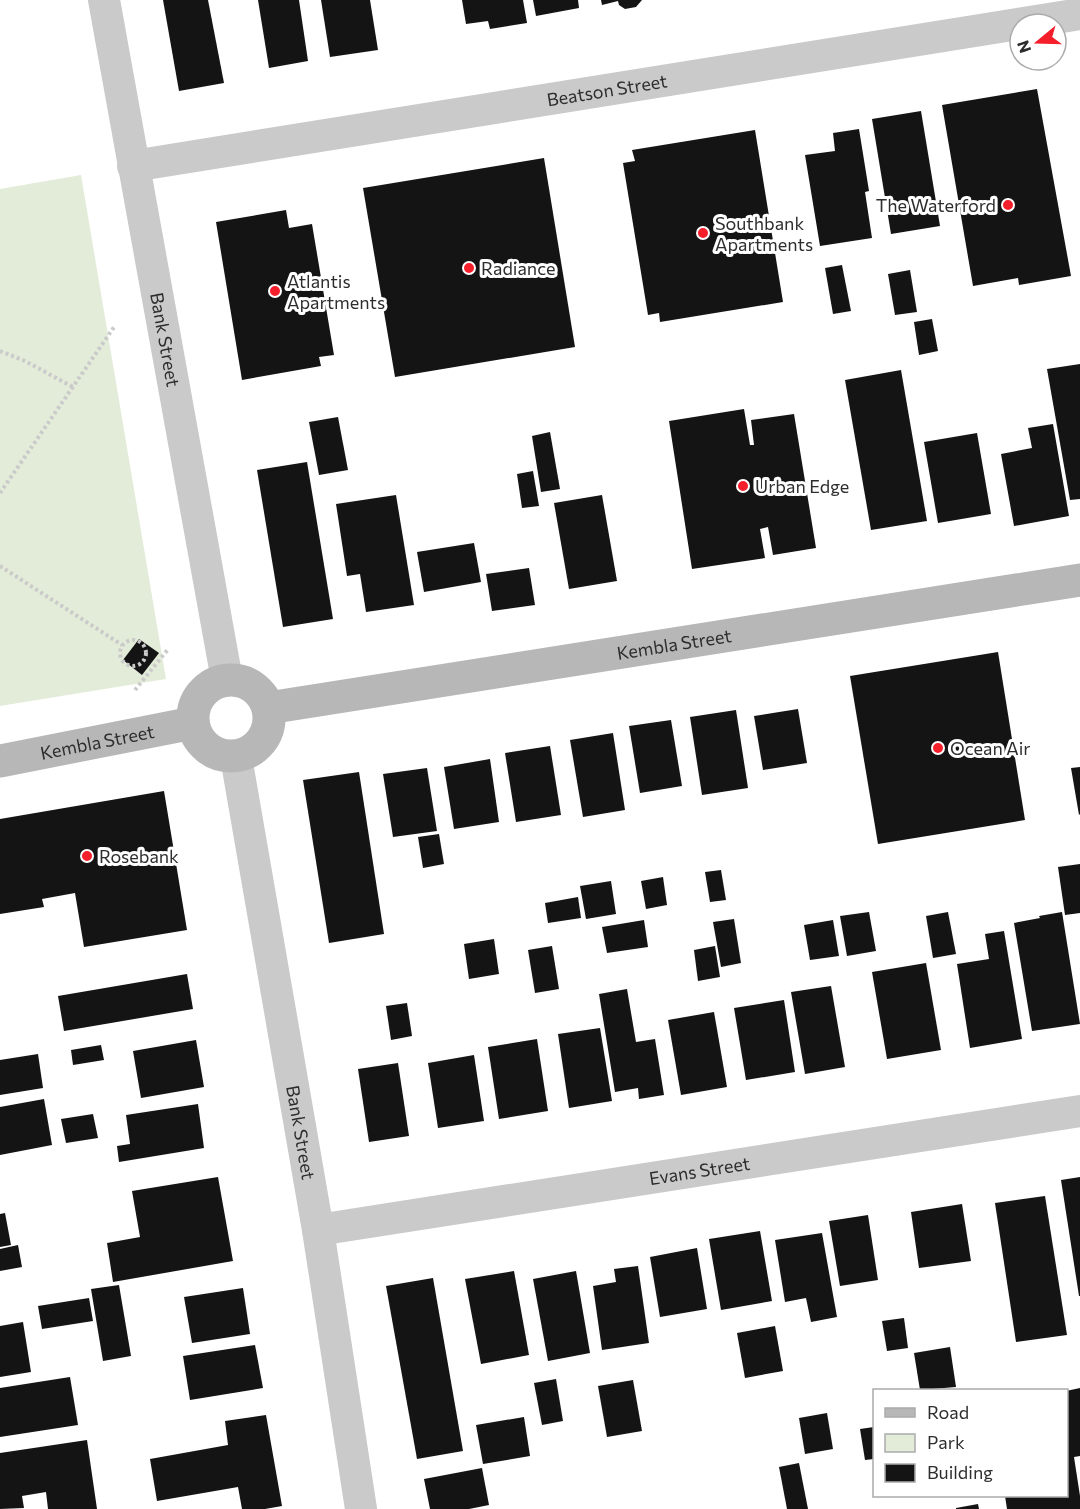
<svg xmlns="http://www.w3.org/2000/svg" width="1080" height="1509" font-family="Commissioner,sans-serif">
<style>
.green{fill:#e3ecd8}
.building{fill:#141414}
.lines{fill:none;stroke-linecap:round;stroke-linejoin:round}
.path{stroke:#cacaca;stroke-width:4;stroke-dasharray:3 3;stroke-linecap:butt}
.street{stroke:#cacaca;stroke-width:32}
.secondary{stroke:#b7b7b7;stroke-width:33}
.poi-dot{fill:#f51e2b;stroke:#fff;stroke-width:2}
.labels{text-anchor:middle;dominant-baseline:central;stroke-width:6;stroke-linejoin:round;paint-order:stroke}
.street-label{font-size:18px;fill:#2d2d2d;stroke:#fff}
.poi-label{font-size:18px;fill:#2d2d2d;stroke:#fff;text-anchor:start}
</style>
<rect width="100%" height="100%" fill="#fff"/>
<polygon class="green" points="81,175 166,679 0,706 0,189"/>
<g class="building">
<polygon points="163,0 208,0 224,83 179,91"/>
<polygon points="258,0 299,0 308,61 269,68"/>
<polygon points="321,0 370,0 378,50 330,57"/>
<polygon points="462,0 523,0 527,23 490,29 488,21 466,24"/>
<polygon points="533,0 578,0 579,8 536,16"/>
<polygon points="601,0 642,0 636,7 625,9 619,5 618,1 602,5"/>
<polygon points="1037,89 1071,276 1019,285 1018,278 973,286 942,105"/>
<polygon points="921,111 940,226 891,234 872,119"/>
<polygon points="859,129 869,191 865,192 872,238 820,246 805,155 835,151 833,133"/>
<polygon points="755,130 783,302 660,322 659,313 648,315 623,163 635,161 632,150"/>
<polygon points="544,158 575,347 395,377 363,188"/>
<polygon points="286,210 289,228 312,224 334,355 319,357 321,366 242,380 216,222"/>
<polygon points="842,265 851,311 833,314 825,268"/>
<polygon points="910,270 917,312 895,315 888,274"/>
<polygon points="932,319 938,351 919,355 914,322"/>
<polygon points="1080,364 1080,499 1070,500 1047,369"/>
<polygon points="901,370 927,521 871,530 845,380"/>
<polygon points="744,409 750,445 754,445 751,420 794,414 816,548 773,555 768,527 760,529 765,558 692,569 669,421"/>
<polygon points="338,417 348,470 319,475 309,422"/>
<polygon points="1053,424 1069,516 1014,526 1001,454 1032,448 1028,428"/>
<polygon points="550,432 560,489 541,492 532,436"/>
<polygon points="977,433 991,514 938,523 924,442"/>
<polygon points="307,462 333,619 283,627 257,470"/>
<polygon points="533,471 539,506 522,508 517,474"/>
<polygon points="396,495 414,605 366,612 360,574 347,576 336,504"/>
<polygon points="602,495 617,581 569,589 554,503"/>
<polygon points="474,543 481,582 424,592 417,552"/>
<polygon points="529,568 535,605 492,611 486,574"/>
<polygon points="139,639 159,653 142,675 123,660"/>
<polygon points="998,652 1025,820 878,844 850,676"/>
<polygon points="798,709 807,763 763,770 754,716"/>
<polygon points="736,710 748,788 702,795 690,717"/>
<polygon points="671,720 682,786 640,793 629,726"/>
<polygon points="613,733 625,810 583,817 570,740"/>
<polygon points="550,746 561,815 516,822 505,753"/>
<polygon points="490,759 499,822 454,829 444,767"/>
<polygon points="1080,767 1080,814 1079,815 1071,768"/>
<polygon points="427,768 437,831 393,837 383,774"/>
<polygon points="359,772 384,934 329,943 303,780"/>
<polygon points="164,791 187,930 84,947 75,893 42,899 44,907 0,914 0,819"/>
<polygon points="439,834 444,864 423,868 418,837"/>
<polygon points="1080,864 1080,913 1065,915 1058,867"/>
<polygon points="721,870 726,900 710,902 705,872"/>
<polygon points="663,877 667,905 646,909 641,881"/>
<polygon points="611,881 616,914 586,919 580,886"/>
<polygon points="578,897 581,918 548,923 545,903"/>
<polygon points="869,912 876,951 847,956 840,916"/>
<polygon points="948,912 956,954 933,958 926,916"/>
<polygon points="1062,912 1080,1024 1032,1031 1014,923 1040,918 1039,916"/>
<polygon points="734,919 741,963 721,967 713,922"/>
<polygon points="644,920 648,947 607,953 602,927"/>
<polygon points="833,920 839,956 810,960 804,925"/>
<polygon points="1004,931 1022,1039 970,1048 957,964 989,959 985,934"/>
<polygon points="494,939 499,974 469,979 464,944"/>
<polygon points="552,946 559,989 535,993 528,950"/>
<polygon points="715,946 720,977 698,981 694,950"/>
<polygon points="926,963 941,1050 887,1059 872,972"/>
<polygon points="187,974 193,1009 64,1031 58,996"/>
<polygon points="831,986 845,1067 805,1074 791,992"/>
<polygon points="627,989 636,1042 655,1039 664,1095 639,1099 638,1088 615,1092 599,994"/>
<polygon points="784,1000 795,1072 746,1080 734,1008"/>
<polygon points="407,1003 412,1036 391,1040 386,1006"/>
<polygon points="714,1012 727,1087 681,1095 668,1020"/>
<polygon points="600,1028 612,1101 569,1108 558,1034"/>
<polygon points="537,1039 548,1111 499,1119 488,1047"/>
<polygon points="196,1040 204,1087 141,1098 133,1051"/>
<polygon points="101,1045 104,1060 73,1065 71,1050"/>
<polygon points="38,1054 43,1088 0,1095 0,1060"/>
<polygon points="474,1055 484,1121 438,1128 428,1063"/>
<polygon points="398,1063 409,1136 369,1142 358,1069"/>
<polygon points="44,1099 52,1145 0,1155 0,1107"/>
<polygon points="198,1104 204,1148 119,1162 117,1146 130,1144 126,1115"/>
<polygon points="93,1114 98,1138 66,1143 61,1119"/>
<polygon points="218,1177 233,1261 113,1282 107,1243 140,1237 132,1191"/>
<polygon points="1080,1177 1080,1296 1079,1296 1061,1180"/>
<polygon points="1045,1196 1067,1335 1016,1342 995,1203"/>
<polygon points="962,1204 971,1261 919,1268 911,1212"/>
<polygon points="5,1213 11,1245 0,1247 0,1214"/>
<polygon points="868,1215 878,1280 840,1286 829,1221"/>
<polygon points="760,1231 772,1301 721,1310 709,1239"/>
<polygon points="822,1233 837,1317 811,1322 806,1298 785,1302 775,1240"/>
<polygon points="18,1245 22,1267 0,1271 0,1249"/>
<polygon points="697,1248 707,1309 660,1317 650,1257"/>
<polygon points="638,1266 649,1343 602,1350 593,1286 616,1282 614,1269"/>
<polygon points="514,1271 529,1355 481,1364 465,1279"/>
<polygon points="576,1271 590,1353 548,1361 533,1279"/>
<polygon points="433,1278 463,1451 417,1459 386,1286"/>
<polygon points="119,1285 131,1356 103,1361 91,1289"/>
<polygon points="243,1288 250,1334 192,1343 184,1297"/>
<polygon points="89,1298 93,1321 42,1329 38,1306"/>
<polygon points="904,1318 908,1348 887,1351 882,1321"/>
<polygon points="23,1322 31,1372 0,1377 0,1326"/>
<polygon points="775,1326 783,1371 745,1378 737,1333"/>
<polygon points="255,1345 263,1388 190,1400 183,1356"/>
<polygon points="950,1347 956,1387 920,1390 914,1353"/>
<polygon points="70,1377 78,1425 0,1437 0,1388"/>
<polygon points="556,1379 563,1421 542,1425 534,1383"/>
<polygon points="633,1380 642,1431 607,1437 598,1386"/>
<polygon points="1080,1388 1080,1456 1074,1457 1080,1496 1080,1509 1007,1509 1005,1496 1066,1496 1066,1391"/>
<polygon points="827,1413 833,1449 805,1454 799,1418"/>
<polygon points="266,1415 282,1506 265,1509 242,1509 238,1487 157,1501 150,1459 228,1445 225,1421"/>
<polygon points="524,1417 530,1456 483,1464 476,1425"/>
<polygon points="874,1427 874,1459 865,1460 860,1429"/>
<polygon points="87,1440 97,1509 48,1509 46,1492 22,1496 24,1508 0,1509 0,1453"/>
<polygon points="799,1463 808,1509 787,1509 779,1467"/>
<polygon points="482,1468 489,1505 469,1509 430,1509 424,1479"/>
<polygon points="978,1504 979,1509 956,1509 956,1508"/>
</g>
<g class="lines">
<g class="path">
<polyline points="0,351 25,361 73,387"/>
<polyline points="0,493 114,327"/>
<polyline points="0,566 122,645"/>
<circle cx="133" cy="653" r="13"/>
<polyline points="135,690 169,648"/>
</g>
<g class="street">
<path id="s1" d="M 104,0 L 227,680"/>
<path id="s2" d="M 133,166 L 1080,14"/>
<path id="s3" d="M 236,757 L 318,1230 L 361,1509"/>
<path id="s4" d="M 318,1230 L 1080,1111"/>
</g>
<g class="secondary">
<circle cx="231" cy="718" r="38"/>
<path id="s5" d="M 268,708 L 1080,580"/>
<path id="s6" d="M 0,761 L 193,723"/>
</g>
</g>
<g class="poi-dot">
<circle cx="1008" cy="205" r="6"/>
<circle cx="703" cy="233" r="6"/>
<circle cx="469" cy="268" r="6"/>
<circle cx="275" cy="291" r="6"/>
<circle cx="743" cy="486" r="6"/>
<circle cx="938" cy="748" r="6"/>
<circle cx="87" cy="856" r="6"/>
</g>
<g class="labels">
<g class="street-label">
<text stroke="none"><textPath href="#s2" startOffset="480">Beatson Street</textPath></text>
<text stroke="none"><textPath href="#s1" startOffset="345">Bank Street</textPath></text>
<text stroke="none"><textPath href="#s5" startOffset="411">Kembla Street</textPath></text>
<text stroke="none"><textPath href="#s6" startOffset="99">Kembla Street</textPath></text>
<text stroke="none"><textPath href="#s3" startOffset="381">Bank Street</textPath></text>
<text stroke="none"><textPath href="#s4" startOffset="386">Evans Street</textPath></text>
</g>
<g class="poi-label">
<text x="996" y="205" text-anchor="end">The Waterford</text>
<text x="715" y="223">Southbank<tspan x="715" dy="21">Apartments</tspan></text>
<text x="481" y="268">Radiance</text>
<text x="287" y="281">Atlantis<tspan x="287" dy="21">Apartments</tspan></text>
<text x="755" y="486">Urban Edge</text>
<text x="950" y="748">Ocean Air</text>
<text x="99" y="856">Rosebank</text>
</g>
</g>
<rect x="873" y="1389" width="195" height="108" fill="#ffffff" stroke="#ababab" stroke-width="1.5"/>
<rect x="885" y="1408" width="30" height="9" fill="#b7b7b7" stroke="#ababab" stroke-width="1.5"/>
<text x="927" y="1419" font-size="18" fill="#2d2d2d">Road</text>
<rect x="885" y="1434" width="30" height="18" fill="#e3ecd8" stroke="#ababab" stroke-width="1.5"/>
<text x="927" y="1449" font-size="18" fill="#2d2d2d">Park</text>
<rect x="885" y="1464" width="30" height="18" fill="#141414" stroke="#ababab" stroke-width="1.5"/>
<text x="927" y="1479" font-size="18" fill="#2d2d2d">Building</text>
<g transform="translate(1038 42) rotate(251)"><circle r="28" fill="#ffffff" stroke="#ababab" stroke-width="1.5"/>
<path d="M0-4.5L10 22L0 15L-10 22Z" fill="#f51e2b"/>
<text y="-9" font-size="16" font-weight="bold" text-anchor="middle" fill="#2d2d2d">N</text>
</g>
</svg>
